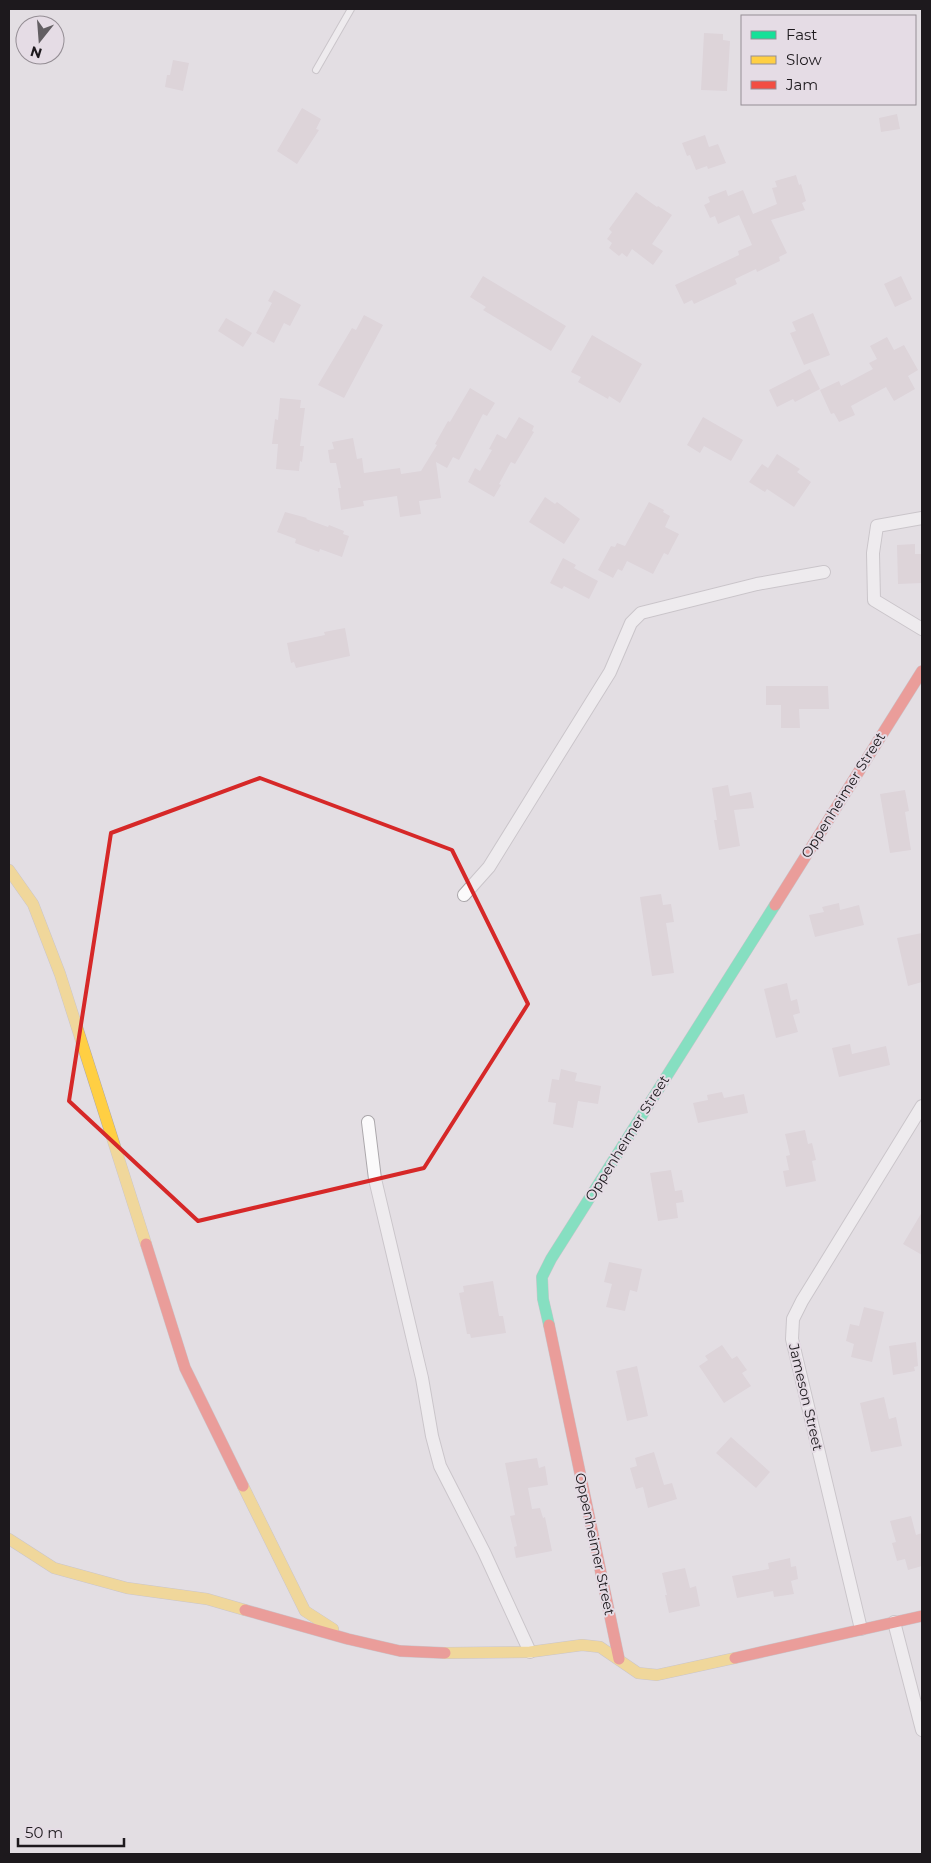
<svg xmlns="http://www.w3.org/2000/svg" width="931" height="1863" font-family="Montserrat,sans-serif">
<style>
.building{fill:#d4c7cd}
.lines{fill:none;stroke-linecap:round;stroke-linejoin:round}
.lane-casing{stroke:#aba7ab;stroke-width:8}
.street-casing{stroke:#aba7ab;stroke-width:14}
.fast-casing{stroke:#aba7ab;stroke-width:12}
.slow-casing{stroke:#aba7ab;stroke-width:12}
.jam-casing{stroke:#aba7ab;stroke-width:12}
.lane{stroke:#fbfafb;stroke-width:6}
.street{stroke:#fbfafb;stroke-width:12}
.fast{stroke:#16e098;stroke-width:11}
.slow{stroke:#ffcf43;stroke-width:11}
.jam{stroke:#f24e42;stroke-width:11}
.marked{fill:none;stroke:#d62828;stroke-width:4;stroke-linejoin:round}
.labels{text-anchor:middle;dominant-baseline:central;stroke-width:4;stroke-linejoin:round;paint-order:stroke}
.street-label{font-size:14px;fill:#1d191d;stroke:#e5dce5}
</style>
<rect width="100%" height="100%" fill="#e3dee3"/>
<g class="building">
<polygon points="704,33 723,34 723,40 730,41 727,91 701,90"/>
<polygon points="173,60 189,63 183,91 165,87 167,75 170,75"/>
<polygon points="302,108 321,119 316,129 319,130 297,164 277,151"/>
<polygon points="897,114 900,129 881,132 879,118"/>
<polygon points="705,135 709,147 718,144 726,163 708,169 707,166 696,170 690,155 687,156 682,143"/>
<polygon points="796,175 799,185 801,184 806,201 802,203 805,210 771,220 787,253 779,257 780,261 757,272 756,269 735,279 737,284 694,304 692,300 684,304 675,285 739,255 738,251 752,245 739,215 718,224 715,216 710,218 704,205 710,202 708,197 726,190 728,196 743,190 753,214 777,204 772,188 777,187 775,181"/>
<polygon points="636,192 657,207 658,206 672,215 652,244 663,251 653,265 632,249 627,257 622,253 619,256 609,248 612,243 607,239 612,232 609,229"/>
<polygon points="483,276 566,326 551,351 483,310 486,307 470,297"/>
<polygon points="901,276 912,299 895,307 884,284"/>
<polygon points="274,290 301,305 290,326 284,323 274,343 256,333 272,303 268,301"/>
<polygon points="813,313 830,355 804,365 790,333 796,331 792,322"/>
<polygon points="364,315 383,325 344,398 318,385 352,328 356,330"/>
<polygon points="226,318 252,333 243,347 218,331"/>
<polygon points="592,335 642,364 620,403 609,396 608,399 578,382 581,377 571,372"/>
<polygon points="887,337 894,350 904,345 918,370 908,376 915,389 894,401 886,387 851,406 855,415 839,422 834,413 831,414 820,390 839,381 841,386 873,369 869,363 877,359 870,346"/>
<polygon points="810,369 820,389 795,402 793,399 777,407 769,390"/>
<polygon points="470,388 495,403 487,416 483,414 459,460 453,457 447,468 436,462 441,498 419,501 421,514 400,517 397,496 363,501 364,506 341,510 338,488 341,488 336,463 330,463 328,450 334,449 332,442 353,438 357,459 362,458 364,473 400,468 401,474 421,471 437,445 435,444 448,421 450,422"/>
<polygon points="280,398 301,400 300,408 305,408 300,446 304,446 302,462 300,461 299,471 276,469 278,444 272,444 275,419 278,420"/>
<polygon points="519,417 534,426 532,431 534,432 515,464 511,462 499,484 501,485 494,497 468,482 475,468 480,471 492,450 489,449 497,434 506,439"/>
<polygon points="703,417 743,440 731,461 704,446 700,453 687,445"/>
<polygon points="777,454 800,469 797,472 811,482 794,507 767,489 765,492 749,482 762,464 768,468"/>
<polygon points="545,497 555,504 557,502 580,519 564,544 529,522"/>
<polygon points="649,502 664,510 663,512 670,516 665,527 679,534 668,555 664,553 653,574 627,561 622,571 618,569 613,578 598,570 611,546 615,547 617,543 625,546"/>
<polygon points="285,512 307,518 306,519 328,527 329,525 344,531 343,534 349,536 342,557 320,549 319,552 295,543 296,539 277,532"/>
<polygon points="915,544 915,554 922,554 922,583 898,584 897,545"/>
<polygon points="563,558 576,565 574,568 598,581 589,599 564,586 562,589 550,583"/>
<polygon points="345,628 350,656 296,668 294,662 291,663 287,643 325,635 324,632"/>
<polygon points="766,686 828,686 829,709 799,709 800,728 781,728 781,705 766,705"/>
<polygon points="728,785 730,796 751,792 754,808 734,810 740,846 719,850 714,820 717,820 712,788"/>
<polygon points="905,790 909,811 905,812 911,850 890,853 880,794"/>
<polygon points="661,894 663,905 671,904 674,922 666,923 674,973 652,976 640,897"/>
<polygon points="839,903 840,910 859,905 864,925 815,937 809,915 824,912 822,907"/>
<polygon points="922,933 922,982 908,986 897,938"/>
<polygon points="787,983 791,1001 797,999 800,1013 793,1015 798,1032 776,1038 764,989"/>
<polygon points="850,1044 852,1054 886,1046 890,1065 839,1077 832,1048"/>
<polygon points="561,1069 577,1073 575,1081 601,1086 598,1104 578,1101 573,1128 553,1124 556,1103 548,1102 552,1079 559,1080"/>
<polygon points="722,1092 724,1098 744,1094 748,1113 698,1123 693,1103 708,1100 707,1095"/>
<polygon points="805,1130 808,1144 812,1143 816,1160 812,1161 816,1181 786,1187 783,1171 789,1170 786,1156 790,1155 785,1134"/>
<polygon points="671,1170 675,1191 682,1190 684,1202 676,1203 678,1218 658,1221 650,1173"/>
<polygon points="922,1212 922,1255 903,1244"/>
<polygon points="609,1262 642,1269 637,1292 630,1290 625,1311 606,1307 612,1284 604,1282"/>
<polygon points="493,1281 499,1316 503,1316 506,1333 471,1338 470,1334 467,1334 459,1293 464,1292 463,1286"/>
<polygon points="864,1307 884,1312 872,1362 851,1357 854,1344 846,1341 850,1324 859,1326"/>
<polygon points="916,1342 918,1366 914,1367 915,1371 893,1375 889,1346"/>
<polygon points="722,1345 732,1359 737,1356 747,1370 742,1373 751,1386 724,1403 699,1366 708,1360 705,1356"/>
<polygon points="637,1366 648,1416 627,1421 616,1371"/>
<polygon points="884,1397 889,1419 896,1417 902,1446 871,1452 860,1403"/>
<polygon points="731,1437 770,1472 756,1488 716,1453"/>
<polygon points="654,1452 664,1485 672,1483 677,1499 648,1508 643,1487 636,1489 630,1468 637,1466 635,1458"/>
<polygon points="537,1458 539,1468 545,1466 548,1485 528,1488 532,1509 540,1508 543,1518 545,1517 552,1551 516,1558 514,1547 517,1546 510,1516 515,1515 505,1463"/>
<polygon points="911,1516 916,1535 922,1533 922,1566 908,1570 905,1559 897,1561 892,1543 896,1542 890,1521"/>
<polygon points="790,1558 791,1567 796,1566 798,1579 791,1581 794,1594 774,1597 773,1591 737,1598 732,1576 769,1569 768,1563"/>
<polygon points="685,1568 690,1588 696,1586 700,1606 669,1613 665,1595 667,1595 662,1573"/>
</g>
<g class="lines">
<g class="lane-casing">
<polyline id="lane" points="316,70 351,9"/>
</g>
<g class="street-casing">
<g id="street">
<polyline points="922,518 877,526 873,553 874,600 922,629"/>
<polyline points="464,895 489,867 549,770 610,672 631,623 641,613 757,584 824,572"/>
<polyline points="368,1122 375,1179 422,1378 432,1436 440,1466 484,1552 530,1652"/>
<polyline points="894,1622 922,1730"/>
<polyline points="861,1629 792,1339 793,1319 802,1301 922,1106"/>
</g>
</g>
<g class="fast-casing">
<polyline id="fast" points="549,1325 543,1299 542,1277 551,1259 775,905"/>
</g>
<g class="slow-casing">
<g id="slow">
<polyline points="9,870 33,904 60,974 146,1244"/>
<polyline points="243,1486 305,1611 333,1629"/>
<polyline points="9,1539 54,1568 127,1588 207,1599 245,1610"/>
<polyline points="445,1653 530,1652 582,1645 600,1647 638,1673 657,1675 735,1658"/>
</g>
</g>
<g class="jam-casing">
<g id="jam">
<polyline points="775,905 922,671"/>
<polyline points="146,1244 185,1368 243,1486"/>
<polyline points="549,1325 619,1659"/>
<polyline points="245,1610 348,1639 400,1651 445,1653"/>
<polyline points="735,1658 922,1616"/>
</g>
</g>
<use href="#lane" class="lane"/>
<use href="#street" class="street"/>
<use href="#fast" class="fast"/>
<use href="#slow" class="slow"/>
<use href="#jam" class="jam"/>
</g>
<path d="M0 0H931V1863H0ZM 260,778 L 452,850 L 528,1004 L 424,1168 L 198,1221 L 69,1101 L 111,833 Z" fill="#e3dee3" fill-opacity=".55" fill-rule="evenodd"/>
<path class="marked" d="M 260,778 L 452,850 L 528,1004 L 424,1168 L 198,1221 L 69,1101 L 111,833 Z"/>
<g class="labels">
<g class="street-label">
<text transform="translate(843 795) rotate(-58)">Oppenheimer Street</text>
<text transform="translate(627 1138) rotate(-58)">Oppenheimer Street</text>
<text transform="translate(806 1397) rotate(77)">Jameson Street</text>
<text transform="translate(595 1544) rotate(78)">Oppenheimer Street</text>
</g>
</g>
<rect width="931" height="1863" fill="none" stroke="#1d191d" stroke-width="20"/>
<rect x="741" y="15" width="175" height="90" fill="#e5dce5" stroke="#958e95"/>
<rect x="751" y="31" width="25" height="8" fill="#16e098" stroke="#958e95"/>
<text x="786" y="40" font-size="15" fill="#1d191d">Fast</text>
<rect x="751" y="56" width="25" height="8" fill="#ffcf43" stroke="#958e95"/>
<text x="786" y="65" font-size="15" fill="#1d191d">Slow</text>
<rect x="751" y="81" width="25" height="8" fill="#f24e42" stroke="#958e95"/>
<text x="786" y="90" font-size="15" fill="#1d191d">Jam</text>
<g transform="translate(40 40) rotate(197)"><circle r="24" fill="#e5dce5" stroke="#958e95"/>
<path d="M0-4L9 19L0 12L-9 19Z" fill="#625e62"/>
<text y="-8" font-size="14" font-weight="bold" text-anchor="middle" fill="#1d191d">N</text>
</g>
<path d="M18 1838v8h106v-8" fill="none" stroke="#1d191d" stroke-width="2.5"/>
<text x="25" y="1838" font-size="15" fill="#1d191d" stroke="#e5dce5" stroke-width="4" paint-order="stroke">50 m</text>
</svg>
